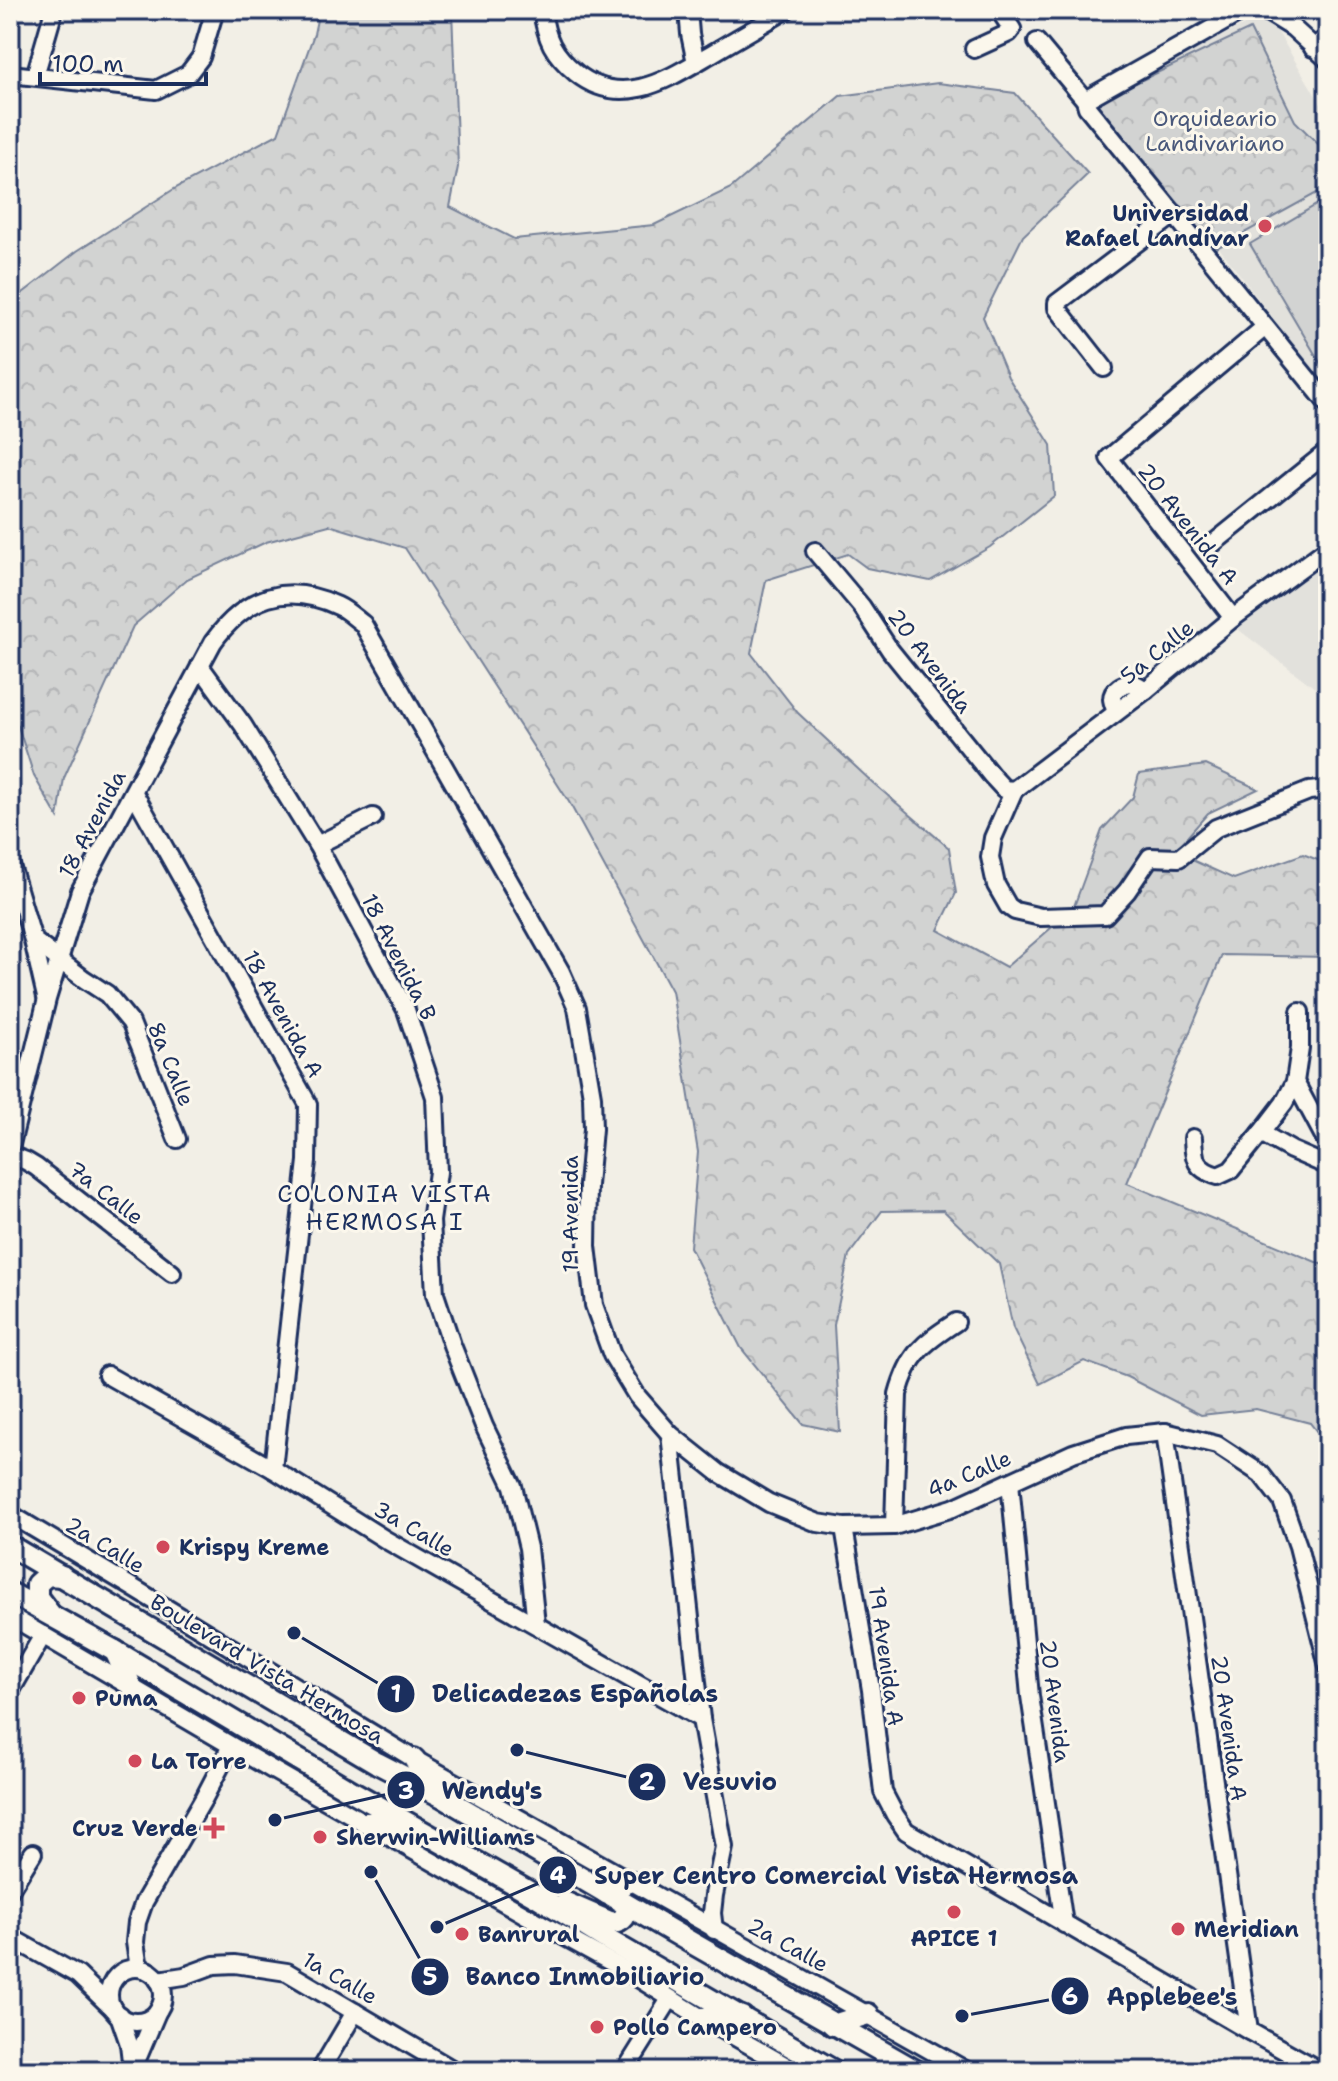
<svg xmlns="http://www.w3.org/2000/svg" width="1338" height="2081" font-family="'Shantell Sans',sans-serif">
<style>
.built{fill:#e2e1dc}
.green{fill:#d2d3d2;stroke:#768198;stroke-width:2}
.forest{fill:url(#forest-crowns);stroke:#768198;stroke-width:2}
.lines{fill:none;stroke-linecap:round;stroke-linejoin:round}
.minor-casing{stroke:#1b2f5e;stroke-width:22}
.major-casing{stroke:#1b2f5e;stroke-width:26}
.minor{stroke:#fbf7ec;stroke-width:16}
.major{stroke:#fbf7ec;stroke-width:20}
.poi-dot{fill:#d1495b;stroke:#fbf7ec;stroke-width:3}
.labels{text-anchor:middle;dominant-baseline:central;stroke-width:6;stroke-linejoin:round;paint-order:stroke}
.park-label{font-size:22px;fill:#49587b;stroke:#fbf7ec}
.poi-label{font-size:22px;font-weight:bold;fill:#1b2f5e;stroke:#fbf7ec;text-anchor:start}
.street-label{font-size:22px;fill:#1b2f5e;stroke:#fbf7ec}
.neighbourhood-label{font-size:24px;letter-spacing:2px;fill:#1b2f5e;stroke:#fbf7ec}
.leader{fill:none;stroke:#1b2f5e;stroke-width:3}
.callout-dot{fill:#1b2f5e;stroke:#fbf7ec;stroke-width:3}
.mark-label{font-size:24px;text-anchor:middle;font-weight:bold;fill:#fff}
.callout-label{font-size:24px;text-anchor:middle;font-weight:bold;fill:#1b2f5e;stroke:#fbf7ec;stroke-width:6;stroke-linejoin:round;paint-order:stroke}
</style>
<defs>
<pattern id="forest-crowns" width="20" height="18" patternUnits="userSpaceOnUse" patternTransform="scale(2)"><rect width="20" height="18" fill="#d2d3d2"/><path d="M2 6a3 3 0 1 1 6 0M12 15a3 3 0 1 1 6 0" fill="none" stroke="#b4b5b7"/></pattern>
</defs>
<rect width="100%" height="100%" fill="#f2efe6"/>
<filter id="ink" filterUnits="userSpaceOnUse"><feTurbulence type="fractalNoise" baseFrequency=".0125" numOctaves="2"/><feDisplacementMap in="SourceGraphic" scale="16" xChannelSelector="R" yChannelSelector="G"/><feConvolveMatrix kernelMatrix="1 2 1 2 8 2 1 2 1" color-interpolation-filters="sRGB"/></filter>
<g filter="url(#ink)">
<g class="built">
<polygon points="1267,14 1328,116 1328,390 1177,193 1097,97"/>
<polygon points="1328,557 1328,698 1235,627"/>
</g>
<polygon class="green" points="1328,198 1328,376 1250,244"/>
<g class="forest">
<polygon points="319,10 452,10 458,167 450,207 514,239 654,225 731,188 840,96 938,83 1015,93 1088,174 1023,236 983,317 1008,377 1051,445 1054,496 990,547 930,581 867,568 848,554 766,580 751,653 798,713 872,782 949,848 956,893 938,930 1006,967 1073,909 1102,830 1133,797 1139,774 1206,765 1258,789 1208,813 1174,852 1234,879 1303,854 1328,864 1328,957 1222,955 1127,1183 1328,1267 1328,1446 1310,1423 1256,1409 1201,1415 1127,1377 1084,1361 1040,1384 1013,1328 999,1264 943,1210 882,1211 849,1255 834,1325 840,1432 803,1424 741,1348 690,1247 698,1152 672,991 569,802 405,548 329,525 266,542 187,579 133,626 64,778 58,818 34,776 10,701 10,303 77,251 174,189 278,134 314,34"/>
<polygon points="1250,29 1295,121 1328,154 1328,187 1215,249 1093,103"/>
</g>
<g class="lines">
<g class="minor-casing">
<g id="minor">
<path d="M 542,10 C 546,39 553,54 576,73 C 622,110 668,79 711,54 C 736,39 761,25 786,10"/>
<polyline points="688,10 690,34 696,63"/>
<polyline points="1264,10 1293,28 1328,60"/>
<polyline points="1037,42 1085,100 1087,107 1328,404"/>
<polyline points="1313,48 1328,37"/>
<polyline points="974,49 1009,33 1012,29 999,10"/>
<polyline points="10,74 156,90 188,74 201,57 215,10"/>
<polyline points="35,76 54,10"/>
<polyline points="1085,100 1245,10"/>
<polyline points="1104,368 1057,308 1057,303 1175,214"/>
<polyline points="1210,546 1328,451"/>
<polyline points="815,551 862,607 890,650 991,775 1004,789 1014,790"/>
<polyline points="1233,618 1109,458 1265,327"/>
<polyline points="200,666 243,725 317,845 406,1010 435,1097 438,1172 431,1221 435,1294 452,1345 484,1426 513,1486 528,1548 536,1624"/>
<path d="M 1116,712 C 1115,709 1112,702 1112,699 C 1112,690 1124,682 1133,683 C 1135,683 1144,689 1146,690"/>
<polyline points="1014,790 993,838 990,857 996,885 1008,906 1015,911 1041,917 1105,915 1127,891 1150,857 1179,858 1216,828 1309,791 1328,789"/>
<polyline points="1014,790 1146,690 1233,618 1328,548"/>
<polyline points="134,793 308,1104 307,1161 273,1469"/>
<polyline points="317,845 373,817"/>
<polyline points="10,862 33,940 84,979 107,994 131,1023 177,1139"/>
<polyline points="33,940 46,997"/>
<polyline points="1300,1012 1300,1048 1295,1082 1328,1144"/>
<polyline points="1261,1133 1291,1150 1328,1166"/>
<path d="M 1193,1138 C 1194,1160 1195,1169 1218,1176 L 1231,1170 L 1261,1133 L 1284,1103 L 1295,1082"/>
<path d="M 10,1148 L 47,999 L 80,891 L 213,642 C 245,598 285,581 338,606 C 347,610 355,618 363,624 L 561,972 L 577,1008 L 592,1096 L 593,1129 L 588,1185 L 587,1246 L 594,1305 L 612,1355 L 637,1396 L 670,1434 L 719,1473 L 769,1503 L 818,1523 L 844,1527 L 894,1526 L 953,1508 L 1073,1453 L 1126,1436 L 1165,1432 L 1217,1445 L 1261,1474 L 1282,1501 L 1298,1546 L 1328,1666"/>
<polyline points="10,1155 26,1161 36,1167 172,1273"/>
<polyline points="107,1375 273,1469 386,1540 701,1719"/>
<polyline points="1165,1432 1249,2031"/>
<polyline points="670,1434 701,1719 724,1847 714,1895 712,1913 714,1930"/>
<polyline points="1010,1482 1030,1696 1064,1924"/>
<polyline points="10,1514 127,1584 414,1759 967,2071"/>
<path d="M 894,1526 L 898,1394 C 909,1354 922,1344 956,1322"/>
<polyline points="844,1527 871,1690 883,1792 895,1815 906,1831 1249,2031 1321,2071"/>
<polyline points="10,1616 271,1769 531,1918 625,1970 702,2018 795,2071"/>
<polyline points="10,1692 43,1635"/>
<polyline points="10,1890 33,1853"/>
<polyline points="10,1937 78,1975 113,2009"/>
<polyline points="139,1968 135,1942 137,1922 144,1902 204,1798 231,1746"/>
<circle cx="136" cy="1995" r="27"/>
<polyline points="158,1980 184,1976 214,1965 235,1964 287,1972 455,2071"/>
<polyline points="119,2015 129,2044 132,2069"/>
<polyline points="132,2071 158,2010"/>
<polyline points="320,2071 355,2012"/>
<polyline points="625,2071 670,1999"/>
</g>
</g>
<g class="major-casing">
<g id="major">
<polyline points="10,1546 377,1763 443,1797 692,1943 916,2071"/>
<polyline points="10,1593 115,1651 353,1792 538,1897 606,1939 834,2071"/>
<polyline points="50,1614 37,1597 37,1584 47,1575 62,1576"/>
<polyline points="115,1651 132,1688"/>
<polyline points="414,1759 438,1791"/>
<polyline points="365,1823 404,1823"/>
<polyline points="606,1893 629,1882"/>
<path d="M 566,1903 L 612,1923 C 623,1922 629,1915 625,1904"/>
<polyline points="702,2018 742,2017"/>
<polyline points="833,2025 868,2014"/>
</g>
</g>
<use href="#minor" class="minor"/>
<use href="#major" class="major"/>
</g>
</g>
<g class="poi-dot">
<circle cx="1265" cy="226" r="8"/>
<circle cx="163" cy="1547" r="8"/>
<circle cx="79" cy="1698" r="8"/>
<circle cx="135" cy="1761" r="8"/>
<path d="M210 1816h8v8h8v8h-8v8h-8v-8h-8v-8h8z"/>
<circle cx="320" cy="1837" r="8"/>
<circle cx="954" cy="1912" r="8"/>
<circle cx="1178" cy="1929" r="8"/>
<circle cx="462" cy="1934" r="8"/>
<circle cx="597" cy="2027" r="8"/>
</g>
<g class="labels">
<g class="park-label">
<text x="1215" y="118">Orquideario<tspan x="1215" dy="25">Landivariano</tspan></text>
</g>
<g class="poi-label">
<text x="1249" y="213" text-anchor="end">Universidad<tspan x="1249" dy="25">Rafael Landívar</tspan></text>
<text x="179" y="1547">Krispy Kreme</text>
<text x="95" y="1698">Puma</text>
<text x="151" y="1761">La Torre</text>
<text x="198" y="1828" text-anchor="end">Cruz Verde</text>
<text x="336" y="1837">Sherwin-Williams</text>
<text x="1194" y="1929">Meridian</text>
<text x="478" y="1934">Banrural</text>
<text x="954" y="1938" text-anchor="middle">APICE 1</text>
<text x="613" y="2027">Pollo Campero</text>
</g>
<g class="street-label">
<text transform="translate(1188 524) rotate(52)">20 Avenida A</text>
<text transform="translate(1157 652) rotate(-39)">5a Calle</text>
<text transform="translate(930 661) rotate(53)">20 Avenida</text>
<text transform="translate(92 824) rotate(-62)">18 Avenida</text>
<text transform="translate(399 957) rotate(63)">18 Avenida B</text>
<text transform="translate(283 1014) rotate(61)">18 Avenida A</text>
<text transform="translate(171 1064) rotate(68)">8a Calle</text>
<text transform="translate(106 1193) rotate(38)">7a Calle</text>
<text transform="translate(570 1214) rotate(-90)">19 Avenida</text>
<text transform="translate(969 1474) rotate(-23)">4a Calle</text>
<text transform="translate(414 1529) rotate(30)">3a Calle</text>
<text transform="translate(105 1545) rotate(31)">2a Calle</text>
<text transform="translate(886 1656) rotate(82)">19 Avenida A</text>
<text transform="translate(267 1669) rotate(31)">Boulevard Vista Hermosa</text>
<text transform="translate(1055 1701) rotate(83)">20 Avenida</text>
<text transform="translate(1229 1728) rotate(82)">20 Avenida A</text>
<text transform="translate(788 1945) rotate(29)">2a Calle</text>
<text transform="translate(340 1978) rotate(30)">1a Calle</text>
</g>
<g class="neighbourhood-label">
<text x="385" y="1194">COLONIA VISTA<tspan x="385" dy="28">HERMOSA I</tspan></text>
</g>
</g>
<path class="leader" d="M294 1633L396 1694M517 1750L647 1782M275 1820L406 1790M437 1927L558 1875M371 1872L430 1977M962 2016L1070 1996"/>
<g class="callout-dot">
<circle cx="294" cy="1633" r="8"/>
<circle cx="517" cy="1750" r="8"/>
<circle cx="275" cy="1820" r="8"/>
<circle cx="437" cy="1927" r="8"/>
<circle cx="371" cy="1872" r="8"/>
<circle cx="962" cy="2016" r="8"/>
<circle cx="396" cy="1694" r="20"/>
<circle cx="647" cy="1782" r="20"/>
<circle cx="406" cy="1790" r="20"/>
<circle cx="558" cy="1875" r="20"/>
<circle cx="430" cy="1977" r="20"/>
<circle cx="1070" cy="1996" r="20"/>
</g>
<g class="mark-label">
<text x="396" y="1702">1</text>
<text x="647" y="1790">2</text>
<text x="406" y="1799">3</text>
<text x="558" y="1884">4</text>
<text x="430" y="1985">5</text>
<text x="1070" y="2005">6</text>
</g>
<g class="callout-label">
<text x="575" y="1702">Delicadezas Españolas</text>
<text x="730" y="1790">Vesuvio</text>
<text x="492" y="1799">Wendy's</text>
<text x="836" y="1884">Super Centro Comercial Vista Hermosa</text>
<text x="585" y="1985">Banco Inmobiliario</text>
<text x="1172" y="2005">Applebee's</text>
</g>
<rect width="1338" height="2081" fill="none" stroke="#fbf7ec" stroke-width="40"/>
<rect x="20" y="20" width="1298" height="2041" fill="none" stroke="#1b2f5e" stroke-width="3" filter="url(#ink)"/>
<path d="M40 72v12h166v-12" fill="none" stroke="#1b2f5e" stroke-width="4"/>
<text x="52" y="72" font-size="24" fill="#1b2f5e" stroke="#fbf7ec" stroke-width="6" paint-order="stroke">100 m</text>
</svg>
